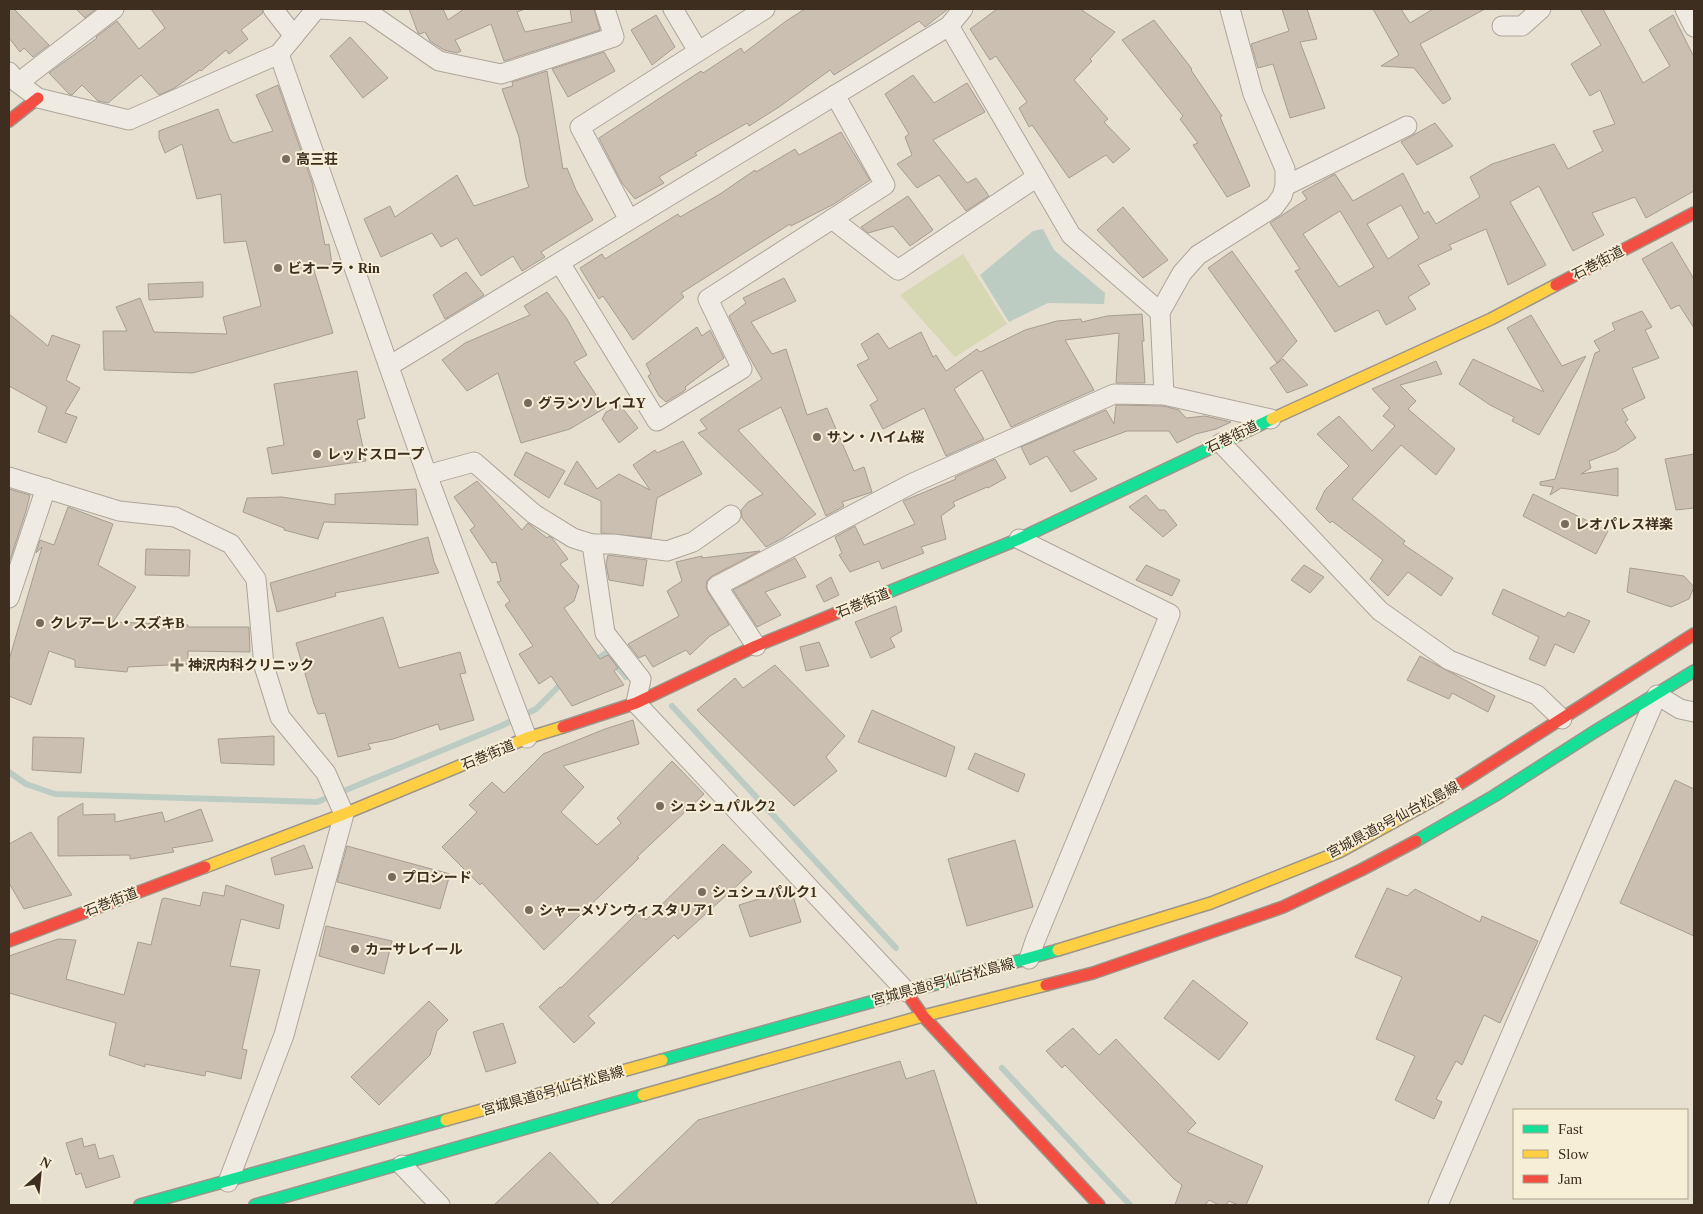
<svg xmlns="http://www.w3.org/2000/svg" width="1703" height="1214" font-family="'Times New Roman','Noto Sans JP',serif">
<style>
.green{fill:#d6d7b3}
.water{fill:#bcccc2}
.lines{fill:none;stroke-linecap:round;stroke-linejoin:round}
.stream{stroke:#bcccc2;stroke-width:6}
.building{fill:#cbbfb2;stroke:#a89c90;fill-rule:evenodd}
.street-casing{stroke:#ada599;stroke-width:21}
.fast-casing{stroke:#9c958a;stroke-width:14}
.slow-casing{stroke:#9c958a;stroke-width:14}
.jam-casing{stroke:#9c958a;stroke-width:14}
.street{stroke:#efebe3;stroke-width:19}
.fast{stroke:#16e098;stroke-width:11}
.slow{stroke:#ffcf43;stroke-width:11}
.jam{stroke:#f24e42;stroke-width:11}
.poi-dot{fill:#786c5e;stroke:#f7eed8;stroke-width:2}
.labels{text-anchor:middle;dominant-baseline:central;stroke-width:4;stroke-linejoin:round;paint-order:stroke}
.poi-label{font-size:14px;font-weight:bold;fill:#3d2e20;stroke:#f7eed8;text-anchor:start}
.street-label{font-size:14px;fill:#3d2e20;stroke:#f7eed8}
</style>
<rect width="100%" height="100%" fill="#e7e0d1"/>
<polygon class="green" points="963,254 1007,324 955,357 900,295"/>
<polygon class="water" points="1043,229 1054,250 1105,293 1104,304 1048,303 1009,322 980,275 1033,231"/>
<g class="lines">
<g class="stream">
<polyline points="593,662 606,653 626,677"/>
<polyline points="672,706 896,948"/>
<polyline points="9,772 26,784 55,794 317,802 501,726 536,709 564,681"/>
<polyline points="1002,1068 1130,1205"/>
</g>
</g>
<g class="building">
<polygon points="9,9 14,9 49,45 33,57 24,48 20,52 9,38"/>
<polygon points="76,9 96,9 85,18"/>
<polygon points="151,9 262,9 263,13 241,30 248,39 229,54 226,50 201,71 200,70 173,89 159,95 141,75 108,103 98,101 82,85 72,95 69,94 49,73 97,38 96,37 117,21 139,49 165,28"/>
<polygon points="409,9 443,9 448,20 464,9 525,9 517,12 525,32 572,22 570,9 594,9 600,30 504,61 491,24 455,40 461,51 457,53 444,50 430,41 425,32 420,34 418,33"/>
<polygon points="805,9 948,9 925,27 919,21 834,75 830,70 779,107 749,126 747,123 695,153 697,155 659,177 664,183 635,199 622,183 599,138 701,71 703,73 741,48 744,53 786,21"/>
<polygon points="997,9 1080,9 1115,32 1090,59 1092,61 1074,80 1108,119 1104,122 1130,149 1113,163 1106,155 1069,178 1032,125 1029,127 1019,108 1027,102 996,56 990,60 970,29"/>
<polygon points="1282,9 1307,9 1317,39 1300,42 1325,108 1290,118 1273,64 1258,68 1251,44 1289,31"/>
<polygon points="1373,9 1401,9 1410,23 1433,9 1485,9 1420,44 1451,99 1443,104 1414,68 1381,66 1399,55"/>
<path d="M 1580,9 L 1603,9 L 1643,83 L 1670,66 L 1649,30 L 1673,15 L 1694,57 L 1694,191 L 1646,218 L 1635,197 L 1592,213 L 1604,235 L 1573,251 L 1539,186 L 1510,202 L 1546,265 L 1508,285 L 1486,229 L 1449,245 L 1452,249 L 1418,265 L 1430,284 L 1408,297 L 1416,309 L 1386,325 L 1378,310 L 1335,332 L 1295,271 L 1300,269 L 1270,223 L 1307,199 L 1302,192 L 1335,174 L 1353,201 L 1403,173 L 1424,214 L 1428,211 L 1436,224 L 1480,197 L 1470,177 L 1492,164 L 1554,144 L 1568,169 L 1603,151 L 1593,131 L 1615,124 L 1600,90 L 1590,96 L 1571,64 L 1601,45 ZM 1401,205 L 1419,238 L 1388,259 L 1367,224 ZM 1340,211 L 1374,267 L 1339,287 L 1303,234 Z"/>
<polygon points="656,15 675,47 652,65 631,30"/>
<polygon points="1154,20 1192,69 1191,70 1222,116 1220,117 1250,186 1227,197 1193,145 1198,143 1180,119 1183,116 1122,40"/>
<polygon points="350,37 388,78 363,98 330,56"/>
<polygon points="604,52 615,71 568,97 552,69"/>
<polygon points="547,71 563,169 567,168 576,190 593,220 541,252 545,257 522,271 513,256 481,276 457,238 441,247 432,233 381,257 364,219 390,206 395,217 457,175 474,206 529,187 526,179 519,137 502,89 513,86 512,82"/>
<polygon points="913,75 934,103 967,83 985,112 933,140 967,183 976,178 989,196 966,211 939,175 917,188 897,164 912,155 905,137 909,134 885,94"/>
<polygon points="278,85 312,182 325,245 329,244 332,264 313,267 333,333 193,373 104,370 103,331 127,331 116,307 140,298 154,332 227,334 223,317 261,306 246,241 224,243 221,194 197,199 182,144 165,153 159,138 159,131 218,109 230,140 231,140 233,143 273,131 256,95"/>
<polygon points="1435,123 1453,146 1417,165 1401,142"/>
<polygon points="841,132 870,180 834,204 791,226 790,224 681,293 684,297 633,340 603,296 599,299 580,268 602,254 605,259 678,214 680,217 720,194 755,170 756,172 795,149 799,155"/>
<polygon points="908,196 933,230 910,246 893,226 868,233 861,227"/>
<polygon points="1123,207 1168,260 1143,278 1097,230"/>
<polygon points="1672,242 1694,279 1694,328 1679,305 1671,309 1642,259"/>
<polygon points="1232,251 1297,341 1277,363 1208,268"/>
<polygon points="466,272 484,295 445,319 433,295"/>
<polygon points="784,278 796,301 751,322 772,354 786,349 807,415 827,408 854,471 864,467 872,492 842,502 844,506 826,516 781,407 738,430 816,514 783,538 766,547 742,518 741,510 748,502 763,494 698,433 707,429 700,420 762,379 747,353 729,316 746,303 743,298"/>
<polygon points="203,282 203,297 149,300 148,284"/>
<polygon points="547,292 567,319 587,355 574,362 605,408 570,429 521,443 498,373 467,391 442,360 465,343 530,315 524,306"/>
<polygon points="1642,311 1652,327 1645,330 1659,358 1632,368 1645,398 1622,409 1628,420 1625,422 1636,438 1616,451 1589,461 1591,468 1581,474 1618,468 1618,496 1561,488 1550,495 1553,487 1540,485 1540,482 1555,479 1595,353 1600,351 1594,341 1615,330 1612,323"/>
<polygon points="9,314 48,346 52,335 80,345 66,380 80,388 65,413 77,417 66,443 38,432 47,407 9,386"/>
<polygon points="1142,314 1144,341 1142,341 1145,383 1116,383 1119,333 1065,340 1094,390 1011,427 982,370 954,389 984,439 946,456 924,408 883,429 870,405 878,400 857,365 869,359 861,344 878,333 889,349 921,332 933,357 936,355 946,371 977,349 980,352 1025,330 1057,321 1081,319 1082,322 1107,316"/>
<polygon points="1531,315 1562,366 1586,356 1539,435 1512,421 1514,417 1490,405 1459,384 1473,359 1544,392 1507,328"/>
<polygon points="697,327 702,336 710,330 724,358 685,387 686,389 684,391 666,402 659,396 648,376 651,374 646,364"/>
<polygon points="1283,359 1308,385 1287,393 1270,368"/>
<polygon points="1436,361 1442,374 1400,385 1416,401 1408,409 1455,449 1436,475 1401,445 1352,499 1405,541 1403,544 1453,578 1441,596 1408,572 1388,596 1370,579 1383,560 1332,521 1330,523 1316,509 1325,490 1349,466 1317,434 1339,416 1372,451 1395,426 1383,416 1390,408 1372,389"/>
<polygon points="357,371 365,418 357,420 366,461 272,474 267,448 284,445 274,384"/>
<polygon points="620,405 638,428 619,443 602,419 606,412"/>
<polygon points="1116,405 1163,406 1179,410 1186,418 1205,416 1231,422 1216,429 1196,434 1177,443 1169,431 1127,431 1073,451 1097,479 1071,492 1047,456 1030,465 1021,447 1106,410 1114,424"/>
<polygon points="683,441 702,474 657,498 651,538 601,533 601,501 564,484 577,461 597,489 619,474 650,490 633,465 655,450 657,453"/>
<polygon points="526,452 565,471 549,498 514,475"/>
<polygon points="1694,454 1694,508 1676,510 1665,459"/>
<polygon points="995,459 1006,478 988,488 987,487 953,502 955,506 941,516 946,539 921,547 924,553 882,569 879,561 850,572 839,555 842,553 835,537 855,526 864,545 915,524 903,501 956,479 955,477"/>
<polygon points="477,481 522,530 528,523 547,538 549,536 552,538 568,559 560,564 579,586 574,601 564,608 600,659 608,655 618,668 614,671 624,685 572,706 551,676 539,684 519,654 533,646 505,605 510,601 497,582 501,581 496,562 492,563 470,530 475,526 454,497"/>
<polygon points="9,489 30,495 26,511 9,563"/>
<polygon points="416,489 418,525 324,522 318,539 284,530 284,528 243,512 247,498 282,497 335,505 335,494"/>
<polygon points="1533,494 1608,531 1596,554 1523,516"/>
<polygon points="1146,495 1159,510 1165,510 1177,525 1163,537 1129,507"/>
<polygon points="68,507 113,524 98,565 136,587 113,622 188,625 188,627 249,627 250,652 188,651 188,664 128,667 127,672 75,667 75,660 49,651 31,705 9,696 9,660 42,547 36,553 40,540 54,545"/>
<polygon points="428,537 434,562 439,573 335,593 336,596 277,612 270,583"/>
<polygon points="146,549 190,550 189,576 145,575"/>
<polygon points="760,551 712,576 707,581 706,587 708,592 729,625 710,636 690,655 686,650 653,667 645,655 639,658 628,644 679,616 667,591 682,581 676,562 702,556 702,558"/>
<polygon points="608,555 647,560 643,586 609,580 606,564"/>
<polygon points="795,558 806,577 765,592 781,615 757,627 733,590"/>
<polygon points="1146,565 1180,580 1172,596 1136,580"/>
<polygon points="1304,565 1324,577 1310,593 1291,580"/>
<polygon points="1630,568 1684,576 1694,587 1689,599 1671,607 1627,592"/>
<polygon points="831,577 839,595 824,602 816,586"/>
<polygon points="1503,589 1565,617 1568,612 1590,621 1574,653 1555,644 1545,666 1529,659 1539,637 1492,614"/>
<polygon points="896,606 902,631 890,638 895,647 871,658 855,622"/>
<polygon points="383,617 399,668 460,652 466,673 460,674 474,720 440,730 438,724 393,739 368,744 371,749 338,757 325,713 318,714 314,704 296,643"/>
<polygon points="819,642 829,666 806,671 800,647"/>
<polygon points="1420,656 1495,696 1488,712 1452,693 1449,699 1407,680"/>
<polygon points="775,665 845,736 826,757 837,771 794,806 697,710 735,678 743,688"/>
<polygon points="872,710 955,747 946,777 858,742"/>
<polygon points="633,720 639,744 563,766 584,787 561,812 597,845 621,823 617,818 672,761 704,794 637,857 639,858 544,950 482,883 480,885 442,847 477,812 469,805 492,782 504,793 543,754 605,729"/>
<polygon points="274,736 274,765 221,763 218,739"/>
<polygon points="33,737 84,738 81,773 32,770"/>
<polygon points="975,753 1025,774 1018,792 968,769"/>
<polygon points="1675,780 1694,789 1694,936 1620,903"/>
<polygon points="83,803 83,815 115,814 115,822 162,812 165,822 201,809 213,841 172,848 174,852 130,859 130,855 58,856 58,817"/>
<polygon points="31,832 72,895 24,909 9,883 9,844"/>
<polygon points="1015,840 1033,907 967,926 948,859"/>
<polygon points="723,844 752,872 678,939 674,935 588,1016 595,1023 574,1043 539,1007 560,987 561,988 639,911 646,920"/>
<polygon points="304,845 313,868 275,875 271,858"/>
<polygon points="347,846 450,874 440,909 337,882"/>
<polygon points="226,885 284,905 279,929 241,919 230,966 260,970 242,1049 247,1050 241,1079 206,1071 205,1076 145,1064 145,1067 109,1055 116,1023 9,993 9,956 58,939 76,940 66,979 124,995 138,942 151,945 162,899 165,898 200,906 203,892 224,896"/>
<polygon points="1387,888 1407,896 1415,889 1480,922 1482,916 1538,941 1500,1023 1484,1015 1462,1065 1456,1061 1436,1099 1442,1102 1434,1119 1395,1100 1415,1056 1376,1039 1402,977 1355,957"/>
<polygon points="791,889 801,922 750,937 739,905"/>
<polygon points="326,926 392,941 384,974 319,956"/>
<polygon points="1193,980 1248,1023 1219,1060 1164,1018"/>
<polygon points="429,1001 448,1020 437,1031 430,1055 379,1105 351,1077"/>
<polygon points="503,1023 516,1063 486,1072 473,1032"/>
<polygon points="1073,1028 1099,1055 1116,1039 1196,1123 1187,1132 1263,1166 1246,1205 1238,1205 1229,1201 1226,1205 1219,1205 1209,1200 1205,1205 1175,1205 1182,1185 1174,1179 1065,1065 1062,1068 1046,1051"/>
<polygon points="900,1061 906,1079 934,1070 977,1205 610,1205 698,1120"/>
<polygon points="82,1138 84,1147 95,1144 99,1159 113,1155 120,1177 86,1188 81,1173 76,1175 66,1143"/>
<polygon points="550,1152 600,1205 494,1205"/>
</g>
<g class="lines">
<g class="street-casing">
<g id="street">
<polyline points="273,9 294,36"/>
<polyline points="320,9 368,12 439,61 501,74 614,37 605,9"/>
<polyline points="673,9 698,51"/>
<polyline points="1685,9 1694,27"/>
<polyline points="949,26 1071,235 1160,312"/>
<polyline points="1502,26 1522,26 1541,9"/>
<polyline points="279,54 427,475 527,738"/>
<polyline points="9,72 18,83 38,98 129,120 279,54 316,9"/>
<polyline points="18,83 114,9"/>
<polyline points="1285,186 1407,126"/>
<polyline points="832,219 898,270 1037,177"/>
<polyline points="629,220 580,127 765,9"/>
<polyline points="560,263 657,421 742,369 708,299 885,185 835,95"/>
<polyline points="389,366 949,26 963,9"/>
<polyline points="1164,395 1160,312 1182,273 1198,255 1274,207 1282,196 1285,186 1285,169 1253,94 1230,9"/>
<polyline points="1221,443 1380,611 1449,660 1537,695 1562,719"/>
<polyline points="427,475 474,462 534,514 573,538 592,544 613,544 667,551 693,542 731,515"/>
<polyline points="9,477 119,511 175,517 231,544 256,579 264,666 280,717 326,773 344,814 284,1035 228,1182"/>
<polyline points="1019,539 1170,614 1035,941 1029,959"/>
<polyline points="592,544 605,633 641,679 636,703 907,992"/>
<polyline points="9,598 46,488"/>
<polyline points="756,646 717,586 913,483 1114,394 1164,395 1271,419"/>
<polyline points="402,1165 440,1205"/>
<polyline points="1438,1205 1657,695 1680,709 1694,712"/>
</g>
</g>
<g class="fast-casing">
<g id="fast">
<polyline points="886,593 1019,539 1272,419"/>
<polyline points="1416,841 1494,796 1594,732 1694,671"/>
<polyline points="662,1060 1058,950"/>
<polyline points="140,1205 446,1120"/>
<polyline points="255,1205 643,1095"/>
</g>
</g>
<g class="slow-casing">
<g id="slow">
<polyline points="1272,419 1491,319 1556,285"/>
<polyline points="205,867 344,814 527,738 563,727"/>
<polyline points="1058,950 1211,903 1339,852 1439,797"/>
<polyline points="643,1095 923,1016 1046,985"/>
<polyline points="446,1120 662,1060"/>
</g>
</g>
<g class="jam-casing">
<g id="jam">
<polyline points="9,121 38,98"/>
<polyline points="1556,285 1694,213"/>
<polyline points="563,727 636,703 756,646 886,593"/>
<polyline points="1439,797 1694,634"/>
<polyline points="9,941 205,867"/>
<polyline points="1046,985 1093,973 1283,907 1361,870 1416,841"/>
<polyline points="911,999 923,1016 1099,1205"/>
</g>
</g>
<use href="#street" class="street"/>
<use href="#fast" class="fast"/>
<use href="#slow" class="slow"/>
<use href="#jam" class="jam"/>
</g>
<g class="poi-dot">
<circle cx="286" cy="159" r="5"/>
<circle cx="278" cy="268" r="5"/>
<circle cx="528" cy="403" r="5"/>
<circle cx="817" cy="437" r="5"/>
<circle cx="317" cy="454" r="5"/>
<circle cx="1565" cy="524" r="5"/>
<circle cx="40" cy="623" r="5"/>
<path d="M174.5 657.5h5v5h5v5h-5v5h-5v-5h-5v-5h5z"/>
<circle cx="660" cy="806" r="5"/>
<circle cx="392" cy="877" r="5"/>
<circle cx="702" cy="892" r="5"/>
<circle cx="529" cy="910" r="5"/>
<circle cx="355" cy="949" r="5"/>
</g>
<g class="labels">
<g class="poi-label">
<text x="296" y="159">高三荘</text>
<text x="288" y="268">ビオーラ・Rin</text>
<text x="538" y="403">グランソレイユY</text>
<text x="827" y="437">サン・ハイム桜</text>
<text x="327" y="454">レッドスロープ</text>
<text x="1575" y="524">レオパレス祥楽</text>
<text x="50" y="623">クレアーレ・スズキB</text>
<text x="188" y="665">神沢内科クリニック</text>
<text x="670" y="806">シュシュパルク2</text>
<text x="402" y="877">プロシード</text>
<text x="712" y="892">シュシュパルク1</text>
<text x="539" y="910">シャーメゾンウィスタリア1</text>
<text x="365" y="949">カーサレイール</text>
</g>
<g class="street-label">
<text transform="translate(1598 263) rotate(-28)">石巻街道</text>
<text transform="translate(1232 437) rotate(-26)">石巻街道</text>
<text transform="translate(863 603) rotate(-22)">石巻街道</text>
<text transform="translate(488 755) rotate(-22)">石巻街道</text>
<text transform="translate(1393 820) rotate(-28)">宮城県道8号仙台松島線</text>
<text transform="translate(111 902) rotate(-21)">石巻街道</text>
<text transform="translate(943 982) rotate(-15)">宮城県道8号仙台松島線</text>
<text transform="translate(553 1091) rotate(-16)">宮城県道8号仙台松島線</text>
</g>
</g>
<rect width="1703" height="1214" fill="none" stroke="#3d2e20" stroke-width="20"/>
<rect x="1513" y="1109" width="175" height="90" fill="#f7eed8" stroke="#ada18e"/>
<rect x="1523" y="1125" width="25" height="8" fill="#16e098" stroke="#ada18e"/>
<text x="1558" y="1134" font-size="15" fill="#3d2e20">Fast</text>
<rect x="1523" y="1150" width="25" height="8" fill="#ffcf43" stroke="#ada18e"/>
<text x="1558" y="1159" font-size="15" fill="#3d2e20">Slow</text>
<rect x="1523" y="1175" width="25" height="8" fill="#f24e42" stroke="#ada18e"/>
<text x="1558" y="1184" font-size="15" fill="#3d2e20">Jam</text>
<g transform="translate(40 1174) rotate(27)" stroke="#f7eed8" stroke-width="4" paint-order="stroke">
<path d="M0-4L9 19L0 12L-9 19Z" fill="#3d2e20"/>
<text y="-8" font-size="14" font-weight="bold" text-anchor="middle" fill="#3d2e20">N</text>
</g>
</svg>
